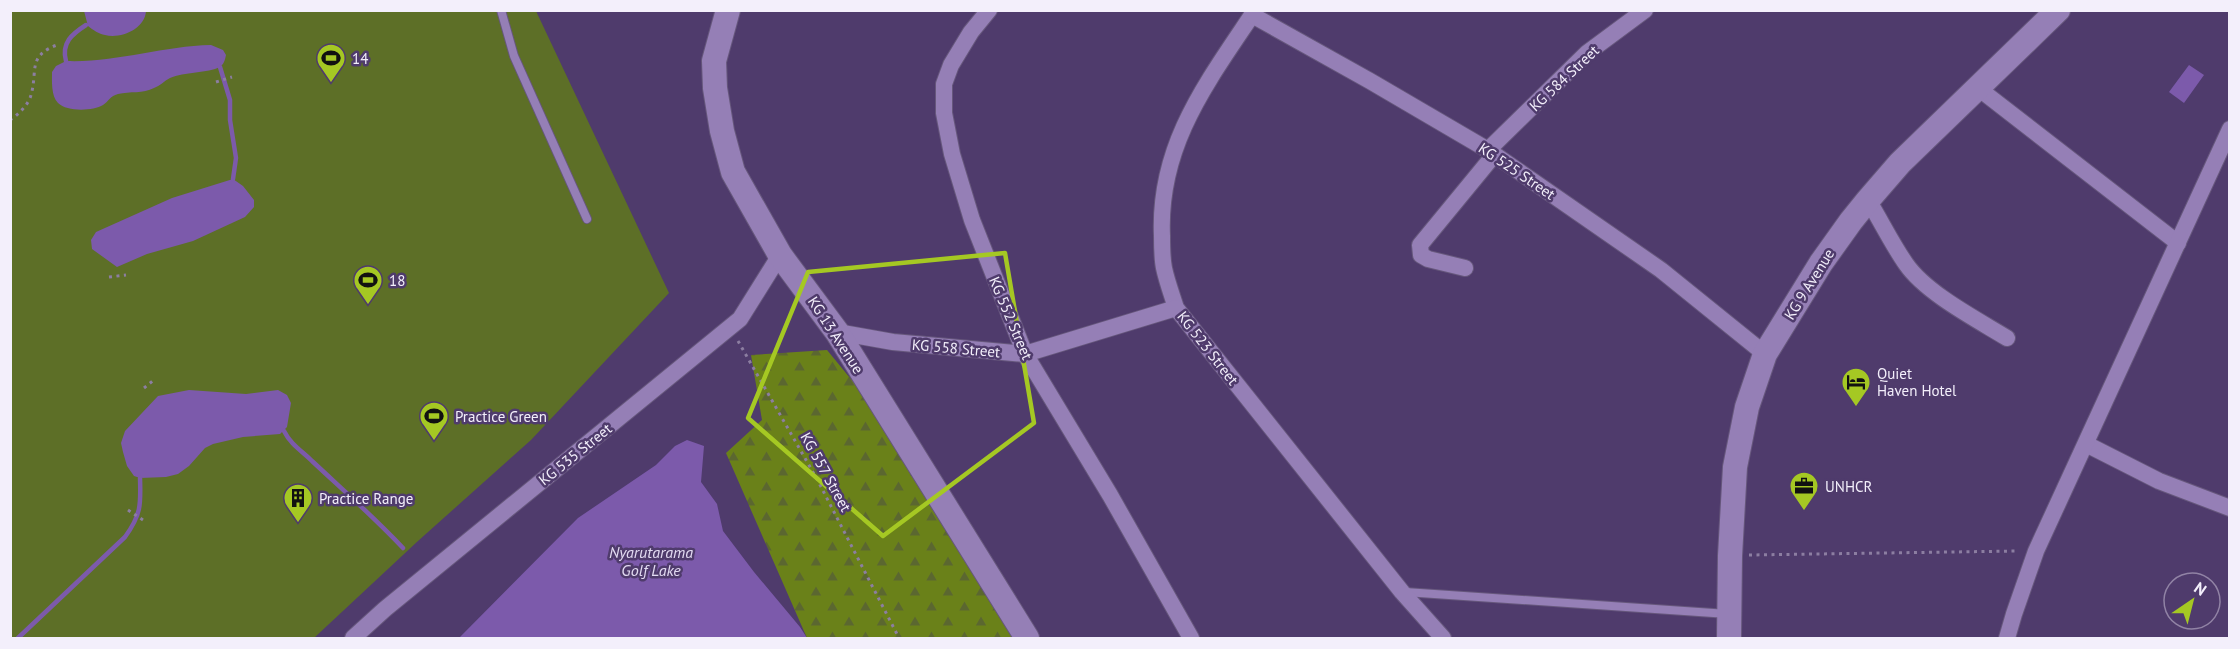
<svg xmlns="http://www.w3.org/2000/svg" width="2240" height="649" font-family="'PT Sans',sans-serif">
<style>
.grass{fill:#5d6f27}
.forest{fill:url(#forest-firs)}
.water{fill:#7c5aab}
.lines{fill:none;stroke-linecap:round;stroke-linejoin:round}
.stream{stroke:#7c5aab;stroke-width:4.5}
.lane-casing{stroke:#66577c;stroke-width:10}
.street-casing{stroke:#66577c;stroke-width:18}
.secondary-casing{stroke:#66577c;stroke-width:26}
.path{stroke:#8c7ea1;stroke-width:3;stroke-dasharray:3 4.5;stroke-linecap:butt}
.lane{stroke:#957fb6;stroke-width:8}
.street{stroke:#957fb6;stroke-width:16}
.secondary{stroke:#957fb6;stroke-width:24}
.marked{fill:none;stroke:#a5c823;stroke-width:4.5;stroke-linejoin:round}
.labels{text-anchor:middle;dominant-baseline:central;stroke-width:5;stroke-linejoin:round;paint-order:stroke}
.poi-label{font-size:15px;fill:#f3effb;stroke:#4f3b6c;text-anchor:start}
.street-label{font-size:15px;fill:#f3effb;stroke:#4f3b6c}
.water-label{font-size:16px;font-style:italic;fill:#e3dbf2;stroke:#4f3b6c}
</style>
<defs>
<pattern id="forest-firs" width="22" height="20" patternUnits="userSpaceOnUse" patternTransform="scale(1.5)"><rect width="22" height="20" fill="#6a8119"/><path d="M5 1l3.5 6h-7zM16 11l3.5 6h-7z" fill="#5b6730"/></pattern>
</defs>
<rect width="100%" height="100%" fill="#4f3b6c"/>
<polygon class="grass" points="11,11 536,11 669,293 531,440 418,541 314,638 11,638"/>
<polygon class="forest" points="827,350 901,440 1017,638 807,638 726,453 762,420 751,355"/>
<g class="water">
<path d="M 84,11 L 84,10 L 146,11 C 145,29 121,39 105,35 C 99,34 93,30 88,26 Z"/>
<path d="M 211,45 L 223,50 L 226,55 C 225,60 224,64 220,67 C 208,73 184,72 170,78 C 164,81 160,86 154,88 C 143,94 130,91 118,94 C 110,96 109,101 103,105 C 93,111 67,112 58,103 C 51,96 52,81 52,72 L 56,66 L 66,61 C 115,63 162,46 211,45 Z"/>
<polygon points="2189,65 2204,75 2184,103 2169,92"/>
<polygon points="233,179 243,186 254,200 254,207 245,217 193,241 147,254 117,267 92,249 91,240 96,232 172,198"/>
<polygon points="189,390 246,394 278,390 287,395 291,403 287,427 280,434 243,437 213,444 205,448 189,466 178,474 166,477 140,478 134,476 127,466 123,452 121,443 125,431 158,396"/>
<polygon points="687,440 704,446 701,482 717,504 723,531 754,572 800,627 807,638 459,638 578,518 656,465 675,446"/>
</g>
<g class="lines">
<g class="stream">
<path d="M 66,61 C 61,43 72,34 86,25"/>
<polyline points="220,67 230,100 230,120 236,158 233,179"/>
<path d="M 284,431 C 291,445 302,451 312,461 C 343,490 375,518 403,548"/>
<path d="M 18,638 L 125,537 C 141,515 141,505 140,478"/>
</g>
<g class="lane-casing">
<g id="lane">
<polyline points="501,10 514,56 587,219"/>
<polyline points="1405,592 1728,614"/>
</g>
</g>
<g class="street-casing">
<g id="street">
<polyline points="989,10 971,32 951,65 944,84 944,113 952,154 972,220 1025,354 1110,495 1191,638"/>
<path d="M 1253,10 L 1252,15 C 1205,85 1158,147 1162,236 C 1162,247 1162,258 1164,268 C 1167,282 1172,295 1176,308 L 1402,592 L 1443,638"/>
<polyline points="1252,15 1370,81 1488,150 1661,270 1765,354"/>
<polyline points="1978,88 2178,243"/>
<polyline points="1488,150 1587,53 1645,10"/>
<path d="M 1868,200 C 1881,221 1892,244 1906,264 C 1926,293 1976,319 2007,338"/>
<polyline points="1465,268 1428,259 1421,255 1420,245 1494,155"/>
<polyline points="837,332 893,342 1025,354 1176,308"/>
<polyline points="2086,444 2159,481 2230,508"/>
<polyline points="353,638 385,609 740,319 780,255"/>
<polyline points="2007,638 2014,614 2036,551 2230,129"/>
</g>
</g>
<g class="secondary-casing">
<g id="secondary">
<polyline points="728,10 714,61 715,88 722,131 733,172 780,255 837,332 1027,638"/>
<polyline points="1729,638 1730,556 1735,467 1747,407 1765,354 1821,263 1851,221 1868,200 1900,163 2058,10"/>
</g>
</g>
<g class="path">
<polyline points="216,82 232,77"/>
<path d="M 10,120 C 18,115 29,104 31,95 C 38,71 27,56 57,45"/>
<polyline points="109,277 126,275"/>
<polyline points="738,341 818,481 899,638"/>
<polyline points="144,388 155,379"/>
<polyline points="128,510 143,520"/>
<polyline points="1749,555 2019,551"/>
</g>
<use href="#lane" class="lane"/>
<use href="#street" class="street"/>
<use href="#secondary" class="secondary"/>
</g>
<path class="marked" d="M 1005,253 L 1034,423 L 883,536 L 748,418 L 808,272 Z"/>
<defs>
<g id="stadium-pin" transform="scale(1.5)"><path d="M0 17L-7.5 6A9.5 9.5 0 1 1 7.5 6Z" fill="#a5c823" stroke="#4f3b6c"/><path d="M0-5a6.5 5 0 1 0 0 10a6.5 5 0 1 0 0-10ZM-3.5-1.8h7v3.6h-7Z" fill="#111"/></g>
<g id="hotel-pin" transform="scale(1.5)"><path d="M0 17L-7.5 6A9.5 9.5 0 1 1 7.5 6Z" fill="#a5c823" stroke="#4f3b6c"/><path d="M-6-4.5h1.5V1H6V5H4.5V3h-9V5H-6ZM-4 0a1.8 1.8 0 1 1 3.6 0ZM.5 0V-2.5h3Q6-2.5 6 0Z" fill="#111"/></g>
<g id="office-pin" transform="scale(1.5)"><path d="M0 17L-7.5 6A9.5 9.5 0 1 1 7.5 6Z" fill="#a5c823" stroke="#4f3b6c"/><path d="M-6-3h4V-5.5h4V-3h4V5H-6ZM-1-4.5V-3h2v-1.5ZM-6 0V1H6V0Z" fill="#111"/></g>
<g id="building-pin" transform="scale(1.5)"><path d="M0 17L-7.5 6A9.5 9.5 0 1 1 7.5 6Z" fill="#a5c823" stroke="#4f3b6c"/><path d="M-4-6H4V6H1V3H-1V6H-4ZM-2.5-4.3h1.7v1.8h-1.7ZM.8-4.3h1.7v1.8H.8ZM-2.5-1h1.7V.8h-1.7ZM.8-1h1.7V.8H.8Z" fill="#111"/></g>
</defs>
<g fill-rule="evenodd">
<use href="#stadium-pin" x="331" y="58"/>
<use href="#stadium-pin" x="368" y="280"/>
<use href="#hotel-pin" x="1856" y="382"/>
<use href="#stadium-pin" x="434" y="416"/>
<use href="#office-pin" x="1804" y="486"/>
<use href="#building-pin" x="298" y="498"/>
</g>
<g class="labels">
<g class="poi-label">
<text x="352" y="58">14</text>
<text x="389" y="280">18</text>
<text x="1877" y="373">Quiet<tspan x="1877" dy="17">Haven Hotel</tspan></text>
<text x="455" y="416">Practice Green</text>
<text x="1825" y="486">UNHCR</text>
<text x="319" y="498">Practice Range</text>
</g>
<g class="street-label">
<text transform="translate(1564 78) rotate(-43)">KG 584 Street</text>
<text transform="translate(1517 171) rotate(34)">KG 525 Street</text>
<text transform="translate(1809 284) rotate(-58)">KG 9 Avenue</text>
<text transform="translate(1011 318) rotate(67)">KG 552 Street</text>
<text transform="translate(836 335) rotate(57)">KG 13 Avenue</text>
<text transform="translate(956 348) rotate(5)">KG 558 Street</text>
<text transform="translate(1208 348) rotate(52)">KG 523 Street</text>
<text transform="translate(575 454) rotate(-39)">KG 535 Street</text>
<text transform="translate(826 472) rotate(61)">KG 557 Street</text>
</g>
<g class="water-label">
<text x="651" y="552">Nyarutarama<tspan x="651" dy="18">Golf Lake</tspan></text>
</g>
</g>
<rect width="2240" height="649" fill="none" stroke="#f3effb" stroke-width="24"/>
<g transform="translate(2192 601) rotate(35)"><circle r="28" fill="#4f3b6c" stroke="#9183a5" stroke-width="1.5"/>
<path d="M0-4.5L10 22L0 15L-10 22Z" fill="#a5c823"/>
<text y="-9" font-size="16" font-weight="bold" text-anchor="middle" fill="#f3effb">N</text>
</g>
</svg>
